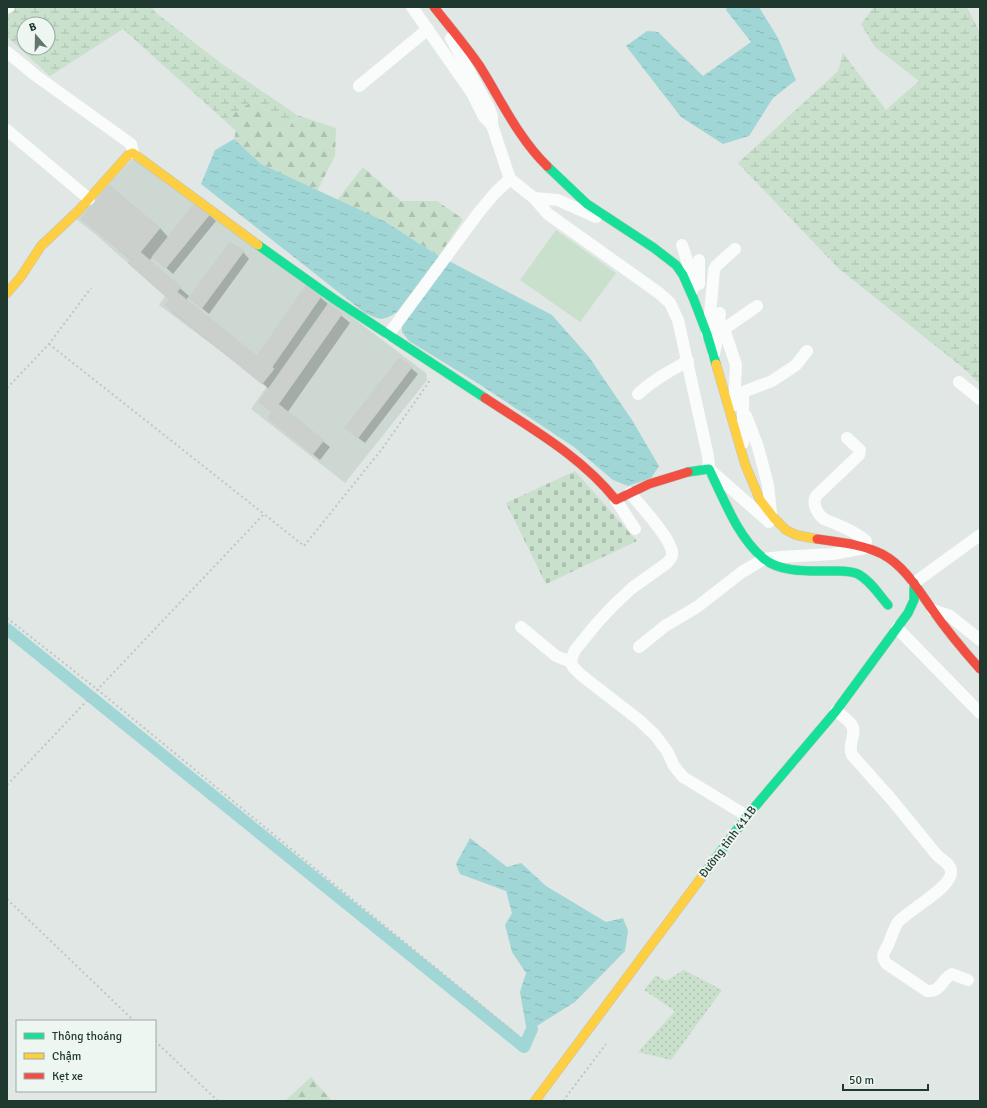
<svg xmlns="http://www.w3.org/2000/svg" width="987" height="1108" font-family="Signika,sans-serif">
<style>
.built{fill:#ced8d3}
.grass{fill:url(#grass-dots)}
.forest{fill:url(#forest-firs)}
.wetland{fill:url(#wetland-marsh);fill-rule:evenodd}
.cemetery{fill:url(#cemetery-stones)}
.park{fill:#c9e0cd}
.water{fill:url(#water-ripples)}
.shadow{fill:#0003;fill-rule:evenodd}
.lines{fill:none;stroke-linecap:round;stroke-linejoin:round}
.canal{stroke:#a1d6d6;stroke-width:12}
.building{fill:#cbd0cd;stroke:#c9d0cc}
.fast-casing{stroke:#bdc6c2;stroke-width:10}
.slow-casing{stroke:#bdc6c2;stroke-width:10}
.jam-casing{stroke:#bdc6c2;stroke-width:10}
.path{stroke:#bec7c3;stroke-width:2;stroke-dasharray:2 3;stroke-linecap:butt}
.street{stroke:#fafbfb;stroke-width:12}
.fast{stroke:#16e098;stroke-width:9}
.slow{stroke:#ffcf43;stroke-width:9}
.jam{stroke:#f24e42;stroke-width:9}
.labels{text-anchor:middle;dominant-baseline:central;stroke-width:4;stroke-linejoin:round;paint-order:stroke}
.street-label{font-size:12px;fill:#1f392e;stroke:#eef6f1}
</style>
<defs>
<pattern id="grass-dots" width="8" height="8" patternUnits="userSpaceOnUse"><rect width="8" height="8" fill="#c9e0cd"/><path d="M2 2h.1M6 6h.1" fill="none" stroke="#acc1b0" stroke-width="1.8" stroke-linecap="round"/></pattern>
<pattern id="forest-firs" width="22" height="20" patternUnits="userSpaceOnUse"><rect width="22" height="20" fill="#c9e0cd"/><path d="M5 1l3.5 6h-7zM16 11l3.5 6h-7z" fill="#acc1b0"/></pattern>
<pattern id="wetland-marsh" width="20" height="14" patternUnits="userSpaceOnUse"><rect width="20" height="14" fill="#c9e0cd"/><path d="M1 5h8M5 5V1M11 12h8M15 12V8" fill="none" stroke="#acc1b0"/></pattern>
<pattern id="cemetery-stones" width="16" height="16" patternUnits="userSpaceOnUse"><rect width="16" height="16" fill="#c9e0cd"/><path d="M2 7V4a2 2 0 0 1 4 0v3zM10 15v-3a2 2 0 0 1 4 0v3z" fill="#acc1b0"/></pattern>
<pattern id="water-ripples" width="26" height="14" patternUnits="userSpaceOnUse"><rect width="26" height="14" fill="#a1d6d6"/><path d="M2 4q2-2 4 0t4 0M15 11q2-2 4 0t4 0" fill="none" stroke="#8ab8b8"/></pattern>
</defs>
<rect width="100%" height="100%" fill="#e1e7e4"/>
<polygon class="built" points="133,158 328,299 426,373 427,380 345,483 251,409 267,386 159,305 165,296 95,234 76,219"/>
<polygon class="grass" points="684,970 722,990 671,1060 638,1052 675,1011 644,990 656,975 666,981"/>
<g class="forest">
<polygon points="254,100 289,128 297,115 336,128 335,156 317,191 261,164 234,139 236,131 224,120"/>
<polygon points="363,167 401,201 437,201 463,219 439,256 384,221 337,200"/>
<polygon points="311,1077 332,1101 285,1101"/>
</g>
<g class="wetland">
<path d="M 12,7 L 152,7 L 155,12 L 222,64 L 297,115 L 289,128 L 254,100 L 224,120 L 123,29 L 50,76 L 7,37 L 7,13 ZM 24,24 L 48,24 L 48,48 L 24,48 Z"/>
<polygon points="874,7 967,7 980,33 980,384 962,367 838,268 738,163 838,71 843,53 886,110 919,81 875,47 861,24"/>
</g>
<polygon class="cemetery" points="575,471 637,541 546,584 506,503"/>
<polygon class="park" points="556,230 616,273 580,322 520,280"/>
<g class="water">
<polygon points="727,7 759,7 778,38 796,80 773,98 749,136 723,144 681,117 626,46 647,31 658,32 703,76 751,42 726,10"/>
<path d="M 234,139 L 261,164 L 384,221 L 439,256 L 397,312 C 383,321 380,320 365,313 L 201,184 L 215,150 Z"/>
<polygon points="447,260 552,315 589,357 632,420 659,466 651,478 628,486 613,480 574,447 479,384 409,341 402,332 402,322"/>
<polygon points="470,838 507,867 521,863 546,886 606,922 623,918 628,931 625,951 575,1002 532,1029 526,1026 520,992 526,973 512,952 505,925 512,913 506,891 460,874 456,864"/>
</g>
<g class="shadow">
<path d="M 109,187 L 160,228 L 169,238 L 209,215 L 216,221 L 173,274 L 153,256 L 149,261 L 189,296 L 186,300 L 257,358 L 307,286 L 350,323 L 287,413 L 330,447 L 320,460 L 269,418 L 273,413 L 260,402 L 269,389 L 175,314 L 166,305 L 171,300 L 132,261 L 83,219 ZM 269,407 L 276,415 L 269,410 Z"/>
<polygon points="243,252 249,259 209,314 190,298"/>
<polygon points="411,368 418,374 365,443 353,434"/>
</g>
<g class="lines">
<polyline class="canal" points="7,629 524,1047 532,1029"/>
</g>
<g class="building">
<polygon points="109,185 160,228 133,261 81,219"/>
<polygon points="195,203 210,214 166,268 152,257"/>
<polygon points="230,242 244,251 202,308 189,298"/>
<polygon points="139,251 181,287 177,292 257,356 307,284 322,295 272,367 274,369 262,384 165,305 170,300 128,263"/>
<polygon points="328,304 342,314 273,412 259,402"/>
<polygon points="399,358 412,367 358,438 345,428"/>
<polygon points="278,404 324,440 313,454 268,418"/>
</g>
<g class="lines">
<g class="fast-casing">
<g id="fast">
<polyline points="547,166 587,204 654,248 676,265 683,275 694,300 707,334 716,364"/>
<polyline points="258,245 334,299 485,398"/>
<path d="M 688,472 L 709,469 C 724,499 737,536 763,558 C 780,573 810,571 831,571 C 840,571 850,570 858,574 C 871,581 879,595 888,605"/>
<polyline points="704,874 747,816 836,711 908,613 914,600 914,583"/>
</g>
</g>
<g class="slow-casing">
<g id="slow">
<polyline points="7,293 20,278 41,246 78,211 128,155 133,153 258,245"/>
<polyline points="716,364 745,464 760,500 774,518 786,530 796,535 817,539"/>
<polyline points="535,1101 704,874"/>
</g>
</g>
<g class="jam-casing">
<g id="jam">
<path d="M 434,7 C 449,26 465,45 479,65 C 500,98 518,138 547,166"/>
<path d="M 485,398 C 532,429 581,456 616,500 L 649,484 L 688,472"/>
<path d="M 817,539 C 838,542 862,544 882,554 C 905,566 919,591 934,612 C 948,632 964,651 980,669"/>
</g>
</g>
<g class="path">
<polyline points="49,344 264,514"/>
<polyline points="7,388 49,344 91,288"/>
<polyline points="7,618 98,690 515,1033"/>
<polyline points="7,785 264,514 304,546 382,449 431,379"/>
<polyline points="7,899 134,1021"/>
<polyline points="155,1041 218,1101"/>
<polyline points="563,1101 606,1044"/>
</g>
<g class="street">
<polyline points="412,7 472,93 484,117 491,124"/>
<polyline points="7,8 9,7"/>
<polyline points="451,38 489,108 492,117 492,125 510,179"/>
<polyline points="7,52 35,75 131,144 133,153"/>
<polyline points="359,86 428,29"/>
<polyline points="7,130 89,199"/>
<polyline points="596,217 558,200 534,198 548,214 659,293 670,303 678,320 708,456 709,469 769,522"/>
<polyline points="682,245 692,276 693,289"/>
<polyline points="699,284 699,260"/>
<polyline points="707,333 710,314 714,270 716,266 735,249"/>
<polyline points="389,334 479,212 495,193 510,179 534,198"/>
<polyline points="714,354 718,335 720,313"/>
<polyline points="959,382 980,399"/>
<path d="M 638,394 C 653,380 670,371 688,361"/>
<polyline points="734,405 736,365 724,329 757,306"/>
<polyline points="746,416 758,447 768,485 771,513"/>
<polyline points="743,443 743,392 772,381 796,365 807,351"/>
<path d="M 630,493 C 640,505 670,537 672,552 C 673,557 670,559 667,563 L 632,588 L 614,605 L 597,623 L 575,650 L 572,657 L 571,662 L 573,667 L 581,675 L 639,720 L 655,735 L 667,751 L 674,766 L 683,777 L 747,816"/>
<polyline points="616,500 635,529"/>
<polyline points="914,583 980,535"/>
<polyline points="933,610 950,616 980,640"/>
<polyline points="521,627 556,656 571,662"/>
<polyline points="897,628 980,713"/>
<path d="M 639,647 L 665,626 L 697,607 L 742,572 L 764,559 L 781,557 L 833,554 L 865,548 L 866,541 C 857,533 846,528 836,524 C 832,522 828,521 824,519 C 817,514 811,502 817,495 L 859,455 L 860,450 L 847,438"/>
<path d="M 836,711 C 841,715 847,719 851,724 C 858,732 847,745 852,755 L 892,800 L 936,854 C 941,860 951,863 951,872 C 952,888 908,910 898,922 C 895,926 890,940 888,945 C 884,952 880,957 887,964 L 927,991 C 942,992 941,979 952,974 L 968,980"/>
</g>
<use href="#fast" class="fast"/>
<use href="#slow" class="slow"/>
<use href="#jam" class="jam"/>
</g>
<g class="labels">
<g class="street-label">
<text transform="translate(728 842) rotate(-53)">Đường tỉnh 411B</text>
</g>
</g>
<rect width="987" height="1108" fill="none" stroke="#1f392e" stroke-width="16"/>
<rect x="16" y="1020" width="140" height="72" fill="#eef6f1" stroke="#9baaa3"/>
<rect x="24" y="1033" width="20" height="6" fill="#16e098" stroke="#9baaa3"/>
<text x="52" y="1040" font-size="12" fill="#1f392e">Thông thoáng</text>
<rect x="24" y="1053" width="20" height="6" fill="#ffcf43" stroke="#9baaa3"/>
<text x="52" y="1060" font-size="12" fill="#1f392e">Chậm</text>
<rect x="24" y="1073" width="20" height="6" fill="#f24e42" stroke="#9baaa3"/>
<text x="52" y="1080" font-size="12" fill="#1f392e">Kẹt xe</text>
<g transform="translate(36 36) rotate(340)"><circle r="19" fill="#eef6f1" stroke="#9baaa3"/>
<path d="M0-3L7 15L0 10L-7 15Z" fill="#63766e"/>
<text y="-6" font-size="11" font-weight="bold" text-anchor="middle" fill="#1f392e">B</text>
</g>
<path d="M843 1084v6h85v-6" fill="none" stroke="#1f392e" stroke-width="2"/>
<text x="849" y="1084" font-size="12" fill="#1f392e" stroke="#eef6f1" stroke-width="3" paint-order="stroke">50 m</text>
</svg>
